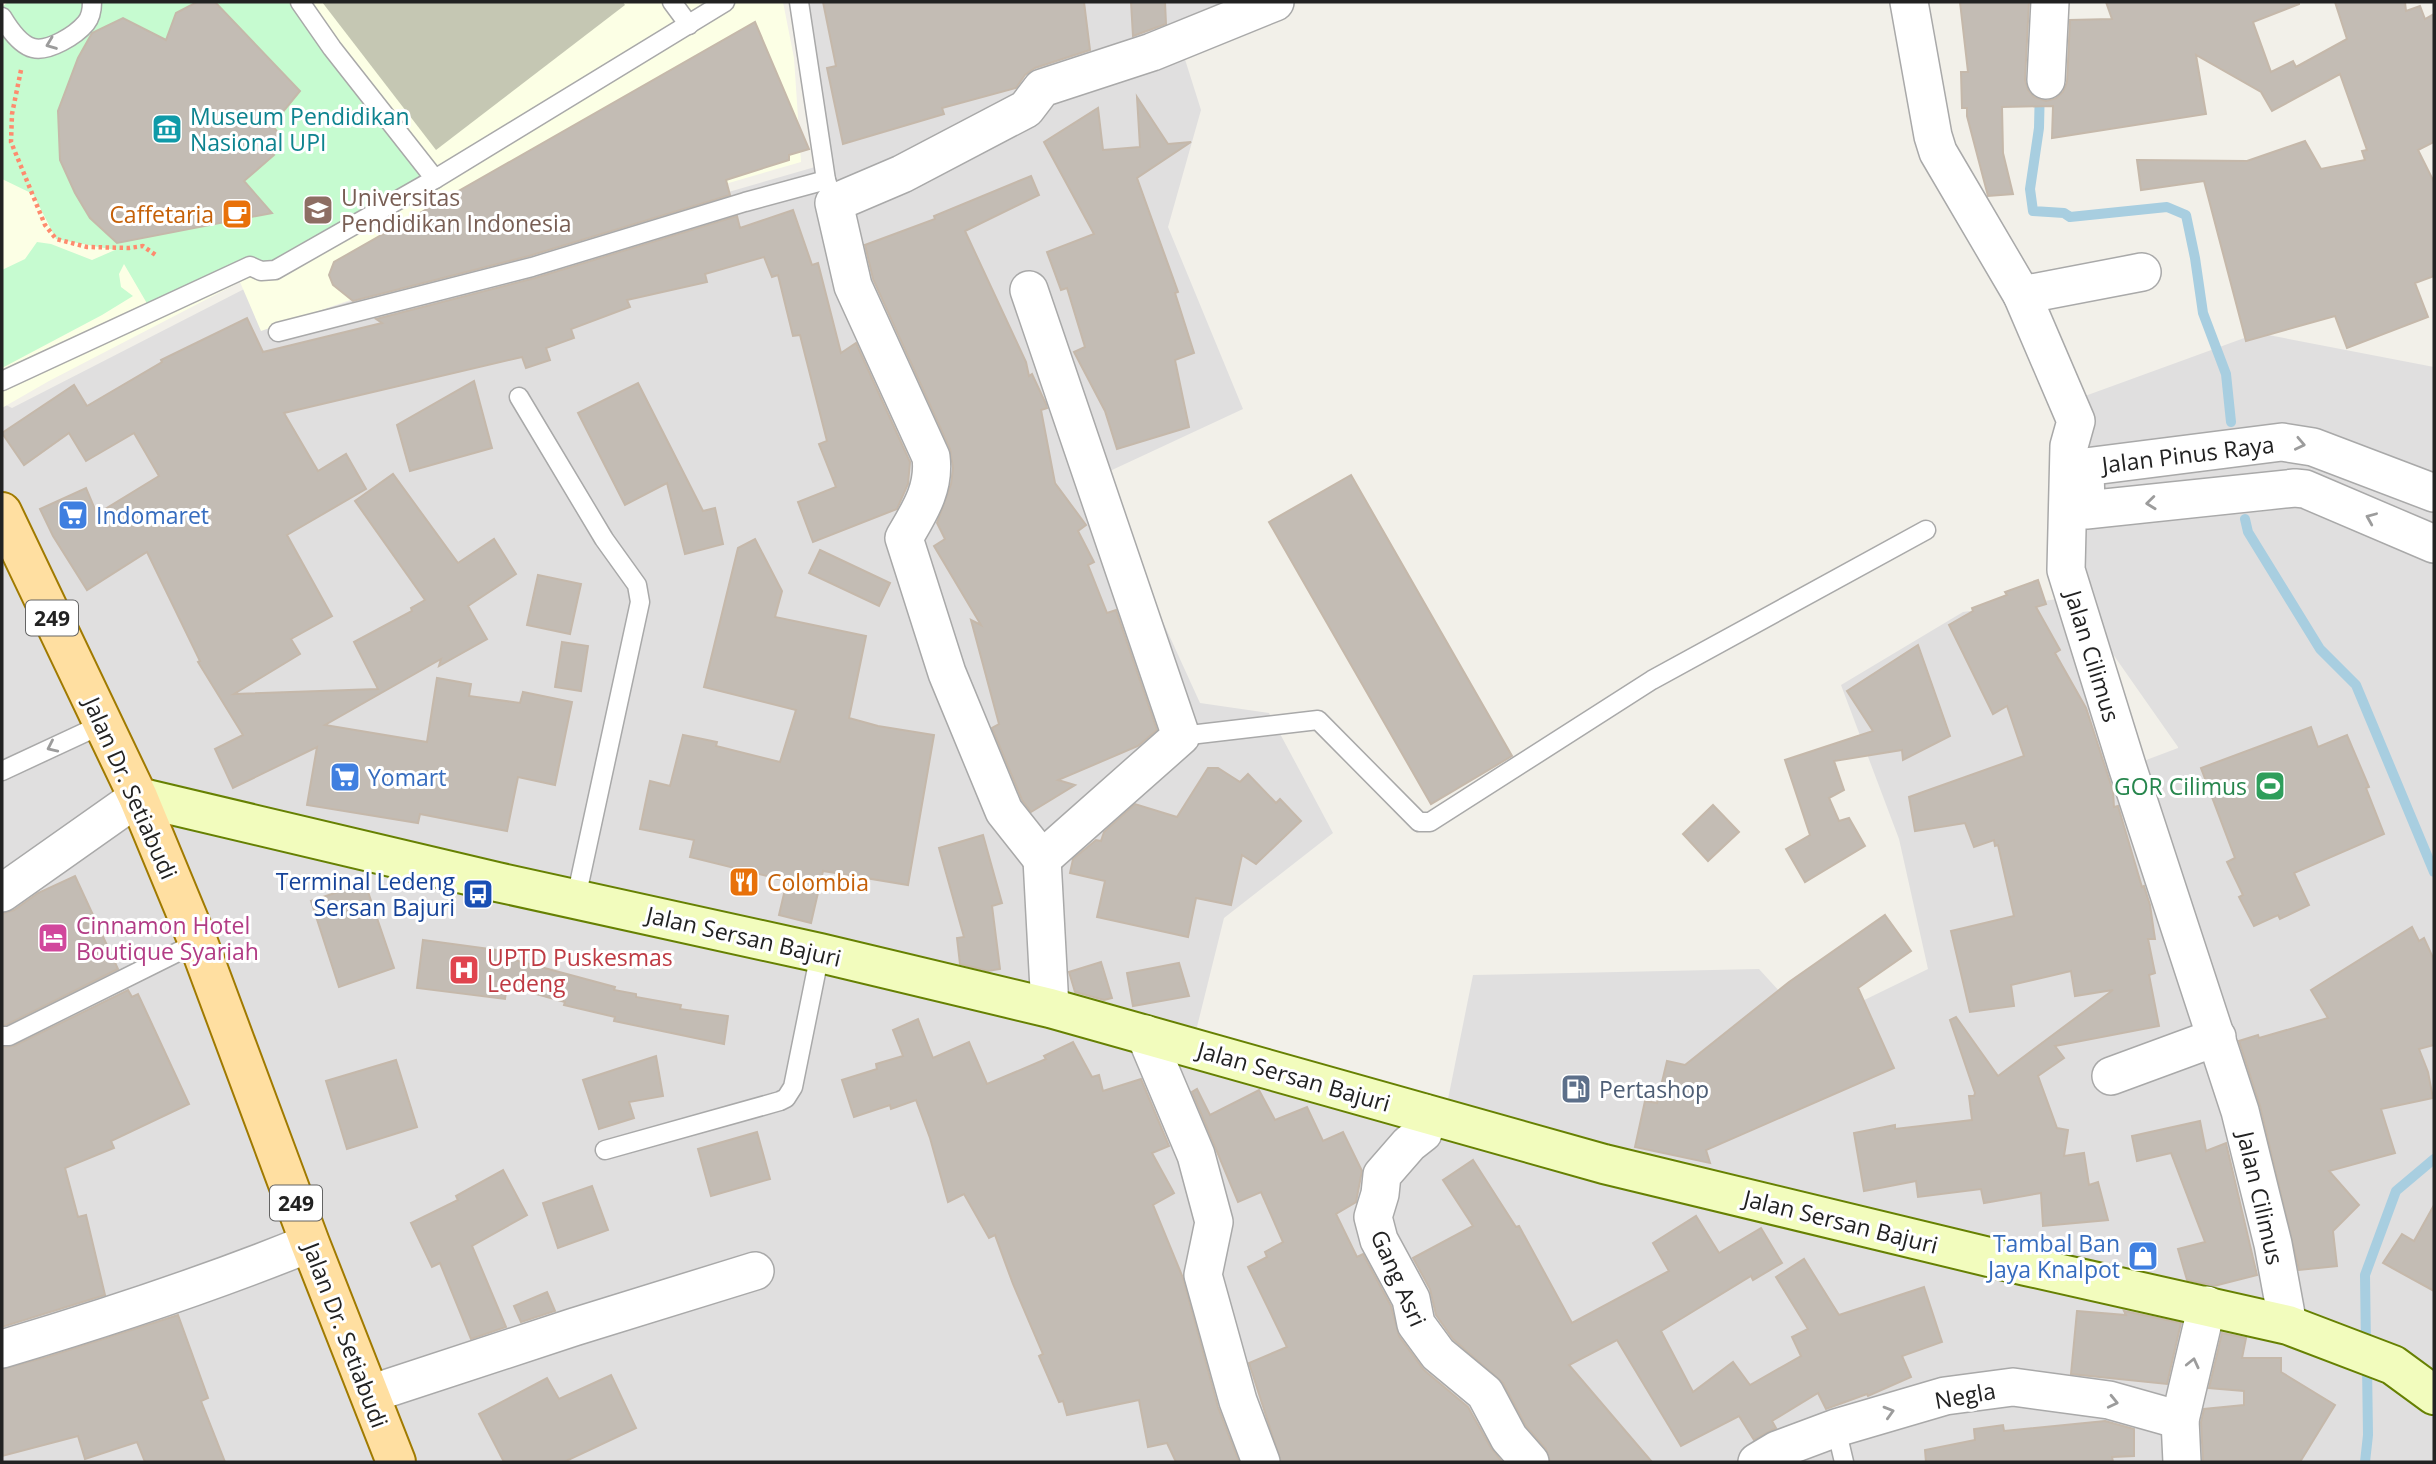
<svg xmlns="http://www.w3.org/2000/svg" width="2436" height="1464" font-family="'Open Sans',sans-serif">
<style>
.residential{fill:#e0dfdf;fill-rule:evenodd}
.education{fill:#fcffe5}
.construction{fill:#c5c7b3}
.park{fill:#c6fbd0}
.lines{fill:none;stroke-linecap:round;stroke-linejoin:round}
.stream{stroke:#a8cee0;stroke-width:10}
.building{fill:#c3bcb4;stroke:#c5b8aa;stroke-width:2}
.service-casing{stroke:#a9a9a9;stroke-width:21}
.minor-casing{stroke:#a9a9a9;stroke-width:40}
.secondary-casing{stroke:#668002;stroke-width:42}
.primary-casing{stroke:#a07a00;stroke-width:42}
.path{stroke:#fe8b6e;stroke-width:4.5;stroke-dasharray:3.5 3.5;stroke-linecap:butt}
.service{stroke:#fff;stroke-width:18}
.minor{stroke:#fff;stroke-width:37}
.secondary{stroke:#f2fcbd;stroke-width:38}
.primary{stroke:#ffdfa1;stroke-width:38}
.oneway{stroke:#9c9c9c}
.labels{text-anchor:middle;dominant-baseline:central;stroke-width:6;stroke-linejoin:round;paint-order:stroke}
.shield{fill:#fff;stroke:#646464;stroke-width:2}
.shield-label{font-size:21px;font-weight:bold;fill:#222}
.culture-label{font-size:23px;fill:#0d838f;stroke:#fff;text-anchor:start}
.education-label{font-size:23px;fill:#785e54;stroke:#fff;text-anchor:start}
.food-label{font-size:23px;fill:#c56008;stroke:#fff;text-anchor:end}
.street-label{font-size:23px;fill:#222;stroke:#fff}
.shop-label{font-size:23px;fill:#366cbe;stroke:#fff;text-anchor:start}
.leisure-label{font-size:23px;fill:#27864d;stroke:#fff;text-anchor:end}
.transit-label{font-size:23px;fill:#164399;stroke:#fff;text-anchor:end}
.hotel-label{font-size:23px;fill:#b23c85;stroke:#fff;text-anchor:start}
.health-label{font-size:23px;fill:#be3a42;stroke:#fff;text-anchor:start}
.service-label{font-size:23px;fill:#4e5e75;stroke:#fff;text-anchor:start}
</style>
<rect width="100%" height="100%" fill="#f2f0e9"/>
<path class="residential" d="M 793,2 L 1271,2 L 1183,53 L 1201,110 L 1168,227 L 1243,409 L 1097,477 L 1200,703 L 1269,713 L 1333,833 L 1224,918 L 1192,1047 L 1444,1119 L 1473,975 L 1759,969 L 1811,1026 L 1928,969 L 1899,839 L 1841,685 L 1963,612 L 2072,597 L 2074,400 L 2258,333 L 2434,367 L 2434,1462 L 2,1462 L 2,403 L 12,408 L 252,285 L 272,324 L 815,167 ZM 2075,600 L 2178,747 L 2178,748 L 2133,765 Z"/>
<polygon class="education" points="2,2 783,2 794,58 801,162 468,259 261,331 240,282 49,381 2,408"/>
<polygon class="construction" points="322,2 623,2 625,5 436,150"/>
<polygon class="park" points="8,2 295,2 429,178 261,271 152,312 124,264 119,274 121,287 133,296 102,315 2,368 2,270 25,259 37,242 51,244 92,260 115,250 56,239 33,194 2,179 2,7"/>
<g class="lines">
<g class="stream">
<polyline points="2040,84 2039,128 2030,189 2033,211 2064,213 2070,217 2167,207 2186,215 2195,258 2203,313 2226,374 2231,422"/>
<polyline points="2245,519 2248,532 2320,649 2356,685 2434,872"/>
<polyline points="2366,1346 2365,1275 2396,1191 2434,1159"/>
<polyline points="2365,1462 2368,1435 2367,1365"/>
</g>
</g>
<g class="building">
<polygon points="197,2 215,2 300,91 272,125 280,135 264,145 274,155 244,181 272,213 117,243 90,218 75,193 60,160 58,111 78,58 92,33 123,18 166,40 176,13"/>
<polygon points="823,2 1084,2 1090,50 1035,68 1025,75 1016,88 942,108 944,114 843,144 827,68 836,66"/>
<polygon points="1131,2 1165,2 1166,24 1133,36"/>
<polygon points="1960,2 2029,2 2025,80 2028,90 2034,97 2046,101 2056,98 2063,92 2067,82 2070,20 2112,19 2106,2 2299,2 2299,4 2253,22 2271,72 2293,61 2296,67 2347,39 2335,2 2405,2 2406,11 2420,6 2425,19 2434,14 2434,142 2418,150 2434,182 2434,276 2415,283 2428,317 2347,348 2335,316 2246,341 2204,181 2141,190 2137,160 2247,161 2305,141 2321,169 2365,160 2362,151 2367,150 2340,74 2272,111 2261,92 2196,55 2206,114 2052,138 2053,106 2002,107 2003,153 2013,194 1988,196 1967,116 1967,108 1962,108 1961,72 1968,72"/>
<polygon points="755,22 809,149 789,155 789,160 726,180 730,195 529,256 353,301 333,285 329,275 334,262"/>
<polygon points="1137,97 1168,144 1191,142 1137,178 1178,292 1175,293 1194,353 1175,360 1189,427 1117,449 1105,411 1074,352 1085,347 1067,288 1061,290 1047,252 1094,234 1044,142 1098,108 1103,150 1140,147"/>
<polygon points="1031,176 1039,195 965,231 1026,362 1029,376 1032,374 1046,404 1047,408 1041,410 1055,483 1086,525 1078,531 1094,562 1088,565 1107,613 1116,610 1157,730 1138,746 1058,780 1075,785 1031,812 1022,800 992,728 999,724 971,620 981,625 934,546 945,539 937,523 951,484 953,468 950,449 873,279 865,245 935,219 934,216"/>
<polygon points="793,210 812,265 818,263 841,353 856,343 910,462 908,484 897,509 813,542 798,502 836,487 819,444 827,441 800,335 793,336 778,275 772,277 764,257 705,274 707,282 627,300 630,307 571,329 574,338 546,348 550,360 526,368 522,357 284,413 318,471 346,454 366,489 287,535 332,616 291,639 300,654 234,694 378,689 354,642 412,611 411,608 425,600 355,501 393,474 458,563 494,539 516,574 468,606 487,639 439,666 441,659 325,725 427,742 437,678 471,684 469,696 520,703 523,692 572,702 555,785 518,777 507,831 420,814 418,823 307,805 317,747 233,788 215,749 243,735 198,662 200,661 147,552 87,590 53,536 40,509 86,488 97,514 159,476 134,433 86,461 69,433 24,465 2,433 74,385 87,406 162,362 161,360 247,318 263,352 382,323 376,319 535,278 737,216 740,228"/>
<polygon points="474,381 492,448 410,471 397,425"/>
<polygon points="638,383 703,511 715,508 723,544 685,554 667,483 625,505 578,413"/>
<polygon points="1351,475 1512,756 1431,804 1269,522"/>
<polygon points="755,539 782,591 775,617 866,636 849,718 878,726 934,735 908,885 823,871 811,923 779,915 787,881 690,857 694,840 640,829 650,781 670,786 683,735 717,742 716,746 780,762 796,710 704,687 738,548"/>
<polygon points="820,550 890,583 879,606 809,573"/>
<polygon points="538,575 581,584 570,634 527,625"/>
<polygon points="2038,580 2046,604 2036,607 2060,650 2055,653 2086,708 2113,791 2114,807 2118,806 2142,887 2144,886 2150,905 2155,939 2148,939 2155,973 2149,975 2159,1026 2055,1046 2064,1058 2038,1076 2057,1128 2068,1130 2064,1156 2084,1153 2089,1185 2098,1182 2108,1220 2043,1226 2041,1193 1984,1203 1981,1189 1918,1197 1916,1181 1864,1191 1854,1133 1895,1125 1895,1129 1972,1120 1969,1096 1974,1096 1975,1093 1950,1020 1956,1017 1998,1076 2113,990 2075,996 2071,971 2011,985 2014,1006 1970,1012 1951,931 2014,916 1998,845 1995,846 1994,840 1974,847 1965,823 1915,831 1909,797 2024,756 2007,706 1993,714 1949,625 1973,611 1972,608 2007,595 2005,592"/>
<polygon points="562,642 588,646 581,691 555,687"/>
<polygon points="1918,645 1950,736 1903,760 1902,750 1834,761 1844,790 1829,798 1839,821 1849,818 1865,846 1805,882 1786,849 1810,835 1785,760 1873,731 1847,691"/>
<polygon points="2311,727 2318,747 2347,735 2369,787 2366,788 2384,834 2294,873 2309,905 2280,919 2278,915 2254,926 2239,897 2243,895 2227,862 2235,858 2201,768"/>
<polygon points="1208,768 1218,768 1240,782 1248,774 1276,803 1280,799 1301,821 1256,864 1242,855 1231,905 1196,898 1188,937 1097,917 1105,881 1070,873 1073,859 1096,840 1101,841 1104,832 1135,804 1177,817"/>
<polygon points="1713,805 1739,832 1708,861 1683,834"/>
<polygon points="983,835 1002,903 992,906 1000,969 988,971 960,964 957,938 964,937 939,848"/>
<polygon points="75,876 118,969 6,1025 2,1025 2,914 14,910 38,893"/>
<polygon points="365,883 394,968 339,987 311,901"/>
<polygon points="1885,915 1911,951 1858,988 1894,1068 1706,1150 1710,1163 1635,1147 1645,1101 1657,1103 1667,1061 1685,1065 1789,982"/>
<polygon points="2412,927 2419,941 2424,938 2434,960 2434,1045 2419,1049 2428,1072 2433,1098 2381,1109 2395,1153 2329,1171 2359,1205 2333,1231 2337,1266 2299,1270 2260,1106 2239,1041 2258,1035 2259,1038 2328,1018 2311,990"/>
<polygon points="423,940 512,952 511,959 615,987 614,990 636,994 636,997 681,1005 680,1009 728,1016 724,1044 614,1021 615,1017 564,1005 565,1002 507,986 505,999 417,988"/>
<polygon points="1101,962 1112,998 1104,1000 1075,992 1069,972"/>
<polygon points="1179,963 1189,996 1133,1006 1127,973"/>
<polygon points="128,990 132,997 138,994 189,1104 111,1141 114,1148 65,1168 78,1217 86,1215 105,1295 2,1327 2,1047 14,1046"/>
<polygon points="918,1019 933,1058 969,1042 987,1084 1046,1059 1044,1056 1073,1042 1092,1077 1099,1075 1103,1091 1141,1079 1169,1146 1152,1153 1174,1193 1153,1205 1183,1278 1218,1407 1239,1462 1176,1462 1167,1443 1148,1447 1139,1400 1067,1415 1063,1401 1059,1402 1039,1356 1043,1354 1013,1284 995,1235 989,1238 964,1194 948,1202 930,1138 916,1100 891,1109 890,1105 854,1117 842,1080 877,1069 876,1064 903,1056 893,1030"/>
<polygon points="656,1056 663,1096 629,1102 634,1118 599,1129 583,1080"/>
<polygon points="396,1060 417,1127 347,1149 326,1081"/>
<polygon points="1197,1089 1210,1115 1259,1090 1275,1120 1307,1107 1323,1141 1343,1132 1362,1171 1356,1202 1336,1214 1357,1257 1363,1254 1391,1306 1399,1336 1424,1370 1468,1407 1491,1448 1502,1462 1281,1462 1249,1363 1287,1347 1248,1267 1267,1257 1265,1252 1283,1242 1261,1192 1238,1202 1192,1092"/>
<polygon points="2200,1121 2206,1151 2226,1143 2257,1275 2214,1286 2187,1280 2178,1249 2205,1242 2171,1153 2137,1161 2132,1136"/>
<polygon points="757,1132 770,1179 711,1196 698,1149"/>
<polygon points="1473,1160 1516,1227 1519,1226 1572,1323 1669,1271 1653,1243 1696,1216 1719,1253 1761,1228 1782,1263 1753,1280 1751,1276 1661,1331 1693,1392 1733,1362 1750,1385 1801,1356 1792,1337 1808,1329 1776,1277 1804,1259 1839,1315 1924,1287 1942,1342 1902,1356 1911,1377 1868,1396 1867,1394 1826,1409 1818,1393 1772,1421 1776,1428 1754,1440 1739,1416 1681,1446 1617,1340 1569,1365 1652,1462 1550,1462 1546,1449 1526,1426 1503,1383 1453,1339 1436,1315 1430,1289 1413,1258 1473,1226 1443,1180"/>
<polygon points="503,1170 527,1215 472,1246 506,1327 471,1339 440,1263 432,1267 411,1223 458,1200 456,1196"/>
<polygon points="592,1186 608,1230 558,1248 543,1203"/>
<polygon points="2434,1205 2434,1291 2383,1263 2402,1234 2414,1241"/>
<polygon points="547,1292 555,1311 521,1322 514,1306"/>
<polygon points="2077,1311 2126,1315 2124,1311 2181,1323 2167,1384 2071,1374"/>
<polygon points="178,1315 208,1398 201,1401 225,1462 145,1462 137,1442 85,1459 78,1436 2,1456 2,1369 47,1357"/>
<polygon points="2222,1333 2246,1338 2242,1358 2281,1358 2281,1372 2335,1405 2300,1462 2203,1462 2201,1422 2204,1409 2244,1405 2244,1391 2209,1388"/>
<polygon points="611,1375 636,1428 564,1462 504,1462 479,1414 547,1378 559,1399"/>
<polygon points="2105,1421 2134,1429 2134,1456 2112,1457 2113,1462 1926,1462 1925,1450 1975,1440 1974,1429 2003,1425 2004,1431"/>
</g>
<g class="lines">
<g class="service-casing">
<g id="service">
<polyline points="300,2 332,48 435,179"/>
<polyline points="672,2 689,25"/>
<polyline points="799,2 826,180 830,192"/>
<path d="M 2,17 C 8,27 20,45 33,48 C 49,52 76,35 86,23 C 91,17 92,9 92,2"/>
<polyline points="278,332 532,267 745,202 826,180"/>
<polyline points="2,381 250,266 261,271 275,270 435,179 725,2"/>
<polyline points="519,397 604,539 637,585 640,602 576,898"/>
<polyline points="1181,736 1318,720 1419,822 1430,822 1652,680 1926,530"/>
<polyline points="2,771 103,724"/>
<polyline points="2,1036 9,1036 198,942"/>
<polyline points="605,1150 780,1101 786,1098 793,1087 820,953"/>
<polyline points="1836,1428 1844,1462"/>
</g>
</g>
<g class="minor-casing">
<g id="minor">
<polyline points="1909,2 1933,136 1938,152 2022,295 2076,421 2069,446 2066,570 2127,766 2240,1111 2273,1244 2288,1325"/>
<polyline points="2046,80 2050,2"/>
<polyline points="1029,290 1181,736 1042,859"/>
<polyline points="2022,295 2142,272"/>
<polyline points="2434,493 2313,447 2282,442 2085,467 2086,510 2295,488 2305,489 2434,544"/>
<path d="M 1042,859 L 1004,811 L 947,673 L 904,538 C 919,512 935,489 931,457 L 853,286 L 834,203 L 902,174 L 1026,109 L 1042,88 L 1152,52 L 1275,2"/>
<polyline points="1042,859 1050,1008"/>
<polyline points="2,893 138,797"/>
<polyline points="1145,1034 1196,1155 1214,1222 1203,1275 1238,1401 1261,1462"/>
<polyline points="2111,1076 2217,1037"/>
<polyline points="1424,1113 1423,1133 1409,1144 1382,1175 1380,1194 1373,1217 1379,1240 1411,1299 1416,1324 1438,1354 1485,1393 1509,1438 1530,1462"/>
<path d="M 2,1349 C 106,1318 209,1284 310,1243"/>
<polyline points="370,1394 574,1327 755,1271"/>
<polyline points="1757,1462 1777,1450 1836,1428 1945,1396 2013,1387 2109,1400 2180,1420"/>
<polyline points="2182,1462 2180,1420 2207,1305"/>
</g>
</g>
<g class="secondary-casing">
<polyline id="secondary" points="138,797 497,882 820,953 1050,1008 1604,1164 2026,1266 2288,1325 2393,1365 2434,1395"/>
</g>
<g class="primary-casing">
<polyline id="primary" points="2,512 138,797 198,942 310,1243 396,1462"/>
</g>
<polyline class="path" points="21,70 12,114 11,142 45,225 56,239 87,247 129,248 143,246 157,256"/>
<use href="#service" class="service"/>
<use href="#minor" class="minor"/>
<use href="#secondary" class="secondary"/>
<use href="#primary" class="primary"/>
</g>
<defs><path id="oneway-chevron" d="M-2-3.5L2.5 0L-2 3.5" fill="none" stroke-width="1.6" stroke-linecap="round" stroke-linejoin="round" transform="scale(1.75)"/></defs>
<g class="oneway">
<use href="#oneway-chevron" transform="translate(51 44) rotate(159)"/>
<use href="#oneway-chevron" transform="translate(2300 444) rotate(12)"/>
<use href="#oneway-chevron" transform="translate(2151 503) rotate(174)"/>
<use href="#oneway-chevron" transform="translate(2371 518) rotate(-157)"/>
<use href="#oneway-chevron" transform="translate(52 747) rotate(155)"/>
<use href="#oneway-chevron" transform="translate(2193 1363) rotate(-77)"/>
<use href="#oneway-chevron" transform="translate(2113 1402) rotate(13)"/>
<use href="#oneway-chevron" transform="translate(1889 1412) rotate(-16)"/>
</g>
<defs>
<g id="museum-square" transform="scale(1.575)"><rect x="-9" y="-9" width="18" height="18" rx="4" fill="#0f9aa8" stroke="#fff"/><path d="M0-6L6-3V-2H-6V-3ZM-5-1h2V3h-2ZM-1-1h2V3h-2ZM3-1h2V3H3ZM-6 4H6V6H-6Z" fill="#fff"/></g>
<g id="university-square" transform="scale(1.575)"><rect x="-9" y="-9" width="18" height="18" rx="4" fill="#8d6e63" stroke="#fff"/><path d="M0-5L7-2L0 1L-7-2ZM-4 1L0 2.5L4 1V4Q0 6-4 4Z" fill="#fff"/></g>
<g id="cafe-square" transform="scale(1.575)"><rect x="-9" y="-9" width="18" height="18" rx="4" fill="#e8710a" stroke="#fff"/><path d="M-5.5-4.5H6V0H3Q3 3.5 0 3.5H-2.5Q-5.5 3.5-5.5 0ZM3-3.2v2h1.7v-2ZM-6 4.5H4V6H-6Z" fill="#fff"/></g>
<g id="supermarket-square" transform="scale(1.575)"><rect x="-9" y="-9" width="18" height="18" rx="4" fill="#3f7fe0" stroke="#fff"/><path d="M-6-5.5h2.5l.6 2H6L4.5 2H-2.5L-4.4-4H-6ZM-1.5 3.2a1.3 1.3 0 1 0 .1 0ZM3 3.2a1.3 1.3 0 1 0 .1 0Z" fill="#fff"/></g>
<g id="stadium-square" transform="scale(1.575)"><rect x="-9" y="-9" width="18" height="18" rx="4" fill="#2e9e5b" stroke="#fff"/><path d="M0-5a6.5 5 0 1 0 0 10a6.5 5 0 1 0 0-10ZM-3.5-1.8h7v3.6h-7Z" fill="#fff"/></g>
<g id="restaurant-square" transform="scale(1.575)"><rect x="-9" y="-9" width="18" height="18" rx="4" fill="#e8710a" stroke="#fff"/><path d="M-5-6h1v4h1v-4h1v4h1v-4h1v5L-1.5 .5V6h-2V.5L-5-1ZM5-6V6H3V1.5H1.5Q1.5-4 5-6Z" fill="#fff"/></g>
<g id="bus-square" transform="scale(1.575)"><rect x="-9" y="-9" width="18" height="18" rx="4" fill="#1a4fb4" stroke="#fff"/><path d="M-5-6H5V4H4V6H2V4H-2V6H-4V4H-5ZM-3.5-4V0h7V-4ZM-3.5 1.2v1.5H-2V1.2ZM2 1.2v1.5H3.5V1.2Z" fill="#fff"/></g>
<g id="hotel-square" transform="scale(1.575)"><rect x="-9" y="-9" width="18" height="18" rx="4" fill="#d1479c" stroke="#fff"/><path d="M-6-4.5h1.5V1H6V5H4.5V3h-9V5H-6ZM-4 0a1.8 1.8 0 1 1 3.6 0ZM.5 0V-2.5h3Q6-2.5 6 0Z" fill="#fff"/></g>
<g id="hospital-square" transform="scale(1.575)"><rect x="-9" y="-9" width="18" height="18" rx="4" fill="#e0444e" stroke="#fff"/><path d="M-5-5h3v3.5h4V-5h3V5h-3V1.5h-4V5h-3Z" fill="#fff"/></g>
<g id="fuel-square" transform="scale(1.575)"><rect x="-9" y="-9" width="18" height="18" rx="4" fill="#5c6f8a" stroke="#fff"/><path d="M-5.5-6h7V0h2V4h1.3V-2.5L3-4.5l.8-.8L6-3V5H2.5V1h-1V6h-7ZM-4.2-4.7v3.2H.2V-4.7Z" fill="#fff"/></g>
<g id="shop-square" transform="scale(1.575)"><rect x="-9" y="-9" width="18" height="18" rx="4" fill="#3f7fe0" stroke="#fff"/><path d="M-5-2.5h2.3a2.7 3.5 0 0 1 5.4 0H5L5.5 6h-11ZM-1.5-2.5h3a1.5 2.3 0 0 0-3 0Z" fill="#fff"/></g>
</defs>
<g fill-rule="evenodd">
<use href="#museum-square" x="167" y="129"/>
<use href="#university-square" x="318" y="210"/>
<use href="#cafe-square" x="237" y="214"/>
<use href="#supermarket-square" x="73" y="515"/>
<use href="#supermarket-square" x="345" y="777"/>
<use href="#stadium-square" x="2270" y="786"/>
<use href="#restaurant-square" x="744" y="882"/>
<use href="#bus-square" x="478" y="894"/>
<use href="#hotel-square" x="53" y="938"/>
<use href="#hospital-square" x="464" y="970"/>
<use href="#fuel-square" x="1576" y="1089"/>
<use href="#shop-square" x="2143" y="1256"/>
</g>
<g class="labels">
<g class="shield">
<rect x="26" y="600.5" width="52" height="35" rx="5"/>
<rect x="270" y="1185.5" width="52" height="35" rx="5"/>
</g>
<g class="shield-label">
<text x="52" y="618">249</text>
<text x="296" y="1203">249</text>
</g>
<g class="culture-label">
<text x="190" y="116">Museum Pendidikan<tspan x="190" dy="26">Nasional UPI</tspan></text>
</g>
<g class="education-label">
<text x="341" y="197">Universitas<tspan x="341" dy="26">Pendidikan Indonesia</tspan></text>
</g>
<g class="food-label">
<text x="214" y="214">Caffetaria</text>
<text x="767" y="882" text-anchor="start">Colombia</text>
</g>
<g class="street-label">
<text transform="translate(2188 454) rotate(-7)">Jalan Pinus Raya</text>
<text transform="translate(2093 656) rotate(73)">Jalan Cilimus</text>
<text transform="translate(131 788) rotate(66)">Jalan Dr. Setiabudi</text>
<text transform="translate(744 936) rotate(13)">Jalan Sersan Bajuri</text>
<text transform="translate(1294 1076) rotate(16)">Jalan Sersan Bajuri</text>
<text transform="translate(2261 1198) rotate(77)">Jalan Cilimus</text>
<text transform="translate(1841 1221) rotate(14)">Jalan Sersan Bajuri</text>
<text transform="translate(1399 1278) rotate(66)">Gang Asri</text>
<text transform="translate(346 1335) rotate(69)">Jalan Dr. Setiabudi</text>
<text transform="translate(1965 1395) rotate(-10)">Negla</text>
</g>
<g class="shop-label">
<text x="96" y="515">Indomaret</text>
<text x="368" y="777">Yomart</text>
<text x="2120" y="1243" text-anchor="end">Tambal Ban<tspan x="2120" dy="26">Jaya Knalpot</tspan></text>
</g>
<g class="leisure-label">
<text x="2247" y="786">GOR Cilimus</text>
</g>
<g class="transit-label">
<text x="455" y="881">Terminal Ledeng<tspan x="455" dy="26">Sersan Bajuri</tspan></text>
</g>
<g class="hotel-label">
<text x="76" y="925">Cinnamon Hotel<tspan x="76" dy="26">Boutique Syariah</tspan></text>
</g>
<g class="health-label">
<text x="487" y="957">UPTD Puskesmas<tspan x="487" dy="26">Ledeng</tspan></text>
</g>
<g class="service-label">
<text x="1599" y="1089">Pertashop</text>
</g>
</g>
<rect width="2436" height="1464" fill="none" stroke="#222222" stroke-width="7"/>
</svg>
